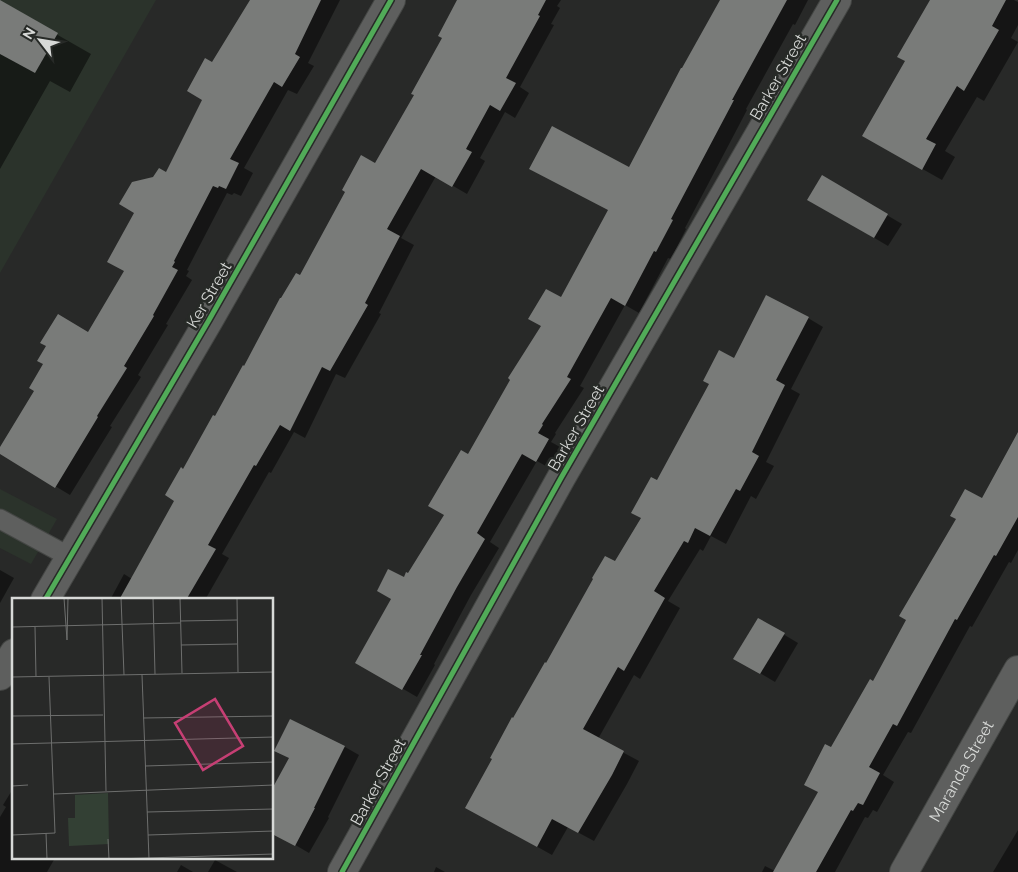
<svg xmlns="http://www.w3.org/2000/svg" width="1018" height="872" font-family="Raleway,sans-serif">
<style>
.built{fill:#2b332b}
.shadow{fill:#0007}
.building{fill:#797b79}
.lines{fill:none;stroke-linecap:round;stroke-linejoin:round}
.lane-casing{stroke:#444644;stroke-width:21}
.street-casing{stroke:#444644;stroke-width:30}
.lane{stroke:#5e5f5e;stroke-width:19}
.street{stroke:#5e5f5e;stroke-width:28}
.cycleway-casing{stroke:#272a27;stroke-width:8}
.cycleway{stroke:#51ab58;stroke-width:5}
.labels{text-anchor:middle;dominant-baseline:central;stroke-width:5;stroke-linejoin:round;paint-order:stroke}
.street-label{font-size:16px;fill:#d7d9d7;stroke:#272a27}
.inset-road{fill:none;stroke:#6e6f6e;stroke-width:1}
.view{fill:#c63f74;fill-opacity:0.15;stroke:#c63f74;stroke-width:2.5}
.inset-edge{fill:none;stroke:#d7d9d7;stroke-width:2.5}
</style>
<rect width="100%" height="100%" fill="#282928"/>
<g class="built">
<polygon points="0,0 156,0 0,273"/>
<polygon points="0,489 57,519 31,564 0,548"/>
</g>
<g class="shadow">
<polygon points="251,0 340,0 308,63 314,66 297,94 288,90 244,168 253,173 241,196 234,193 232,195 227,193 187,270 189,271 186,276 192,280 166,324 168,325 138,375 141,377 110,426 112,427 70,495 0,453 0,449 89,333 125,271 167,173 204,99 212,64"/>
<polygon points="459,0 561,0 557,6 560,8 551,24 554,25 520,87 529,93 515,118 505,112 480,158 485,161 467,194 436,176 401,238 414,245 379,313 381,314 345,378 336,374 305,438 294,432 271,473 269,472 222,554 229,558 205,600 110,600 124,574 132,579 176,500 183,470 216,418 245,367 301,277 375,165 415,95 444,38"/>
<polygon points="722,0 808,0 795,25 793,24 746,109 747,110 685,228 686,229 671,259 668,258 639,313 625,305 580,386 584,388 555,433 556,434 551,442 562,448 551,469 537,461 490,542 499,548 471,595 434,664 435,665 417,697 357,662 404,579 409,575 446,515 469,456 561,299 610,210 630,168"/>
<polygon points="931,0 1014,0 1018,2 1018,25 1011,38 1018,42 984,101 977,97 945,151 955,157 942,180 864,136 907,61"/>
<polygon points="0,2 91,54 70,92 50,81 0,169"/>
<polygon points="822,177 902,224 888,246 809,199"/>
<polygon points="808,318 823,327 791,389 800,394 766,462 774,466 756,499 751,496 726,544 711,536 703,551 700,549 668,601 680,608 640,679 634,675 598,739 639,761 627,784 594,841 568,827 552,855 482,816 514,720 547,664 615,563 642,518 657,482 734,360"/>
<polygon points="1018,435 1018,550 1011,563 1009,562 972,627 970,626 911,733 908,732 883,775 894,782 877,812 873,810 868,818 865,817 835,872 762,872 765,866 775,871 819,792 832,748 873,682 983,500"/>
<polygon points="0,570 14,578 0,603"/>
<polygon points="758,619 798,643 775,682 735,658"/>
<polygon points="345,747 359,755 328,817 329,818 309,853 285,839 290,759"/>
<polygon points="14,787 14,858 55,858 47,872 0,872 0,817 6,807 3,805"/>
<polygon points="1018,830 1018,872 993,872"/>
<polygon points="215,860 237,872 208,872"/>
<polygon points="181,865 193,872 177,872"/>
<polygon points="436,867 445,872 434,872"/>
</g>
<g class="building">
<polygon points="0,0 58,33 35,73 0,54"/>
<polygon points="250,0 321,0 295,54 300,57 282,87 274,82 230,159 239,163 226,189 219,186 218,188 213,186 174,261 175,262 172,267 178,270 153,315 154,316 124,366 127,368 97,416 98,417 55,488 0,454 0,447 34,391 29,388 43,364 37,361 46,346 40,343 58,314 88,332 124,271 107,262 134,213 119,204 132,182 153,177 159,168 166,172 202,100 187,91 205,58 212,62"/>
<polygon points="457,0 546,0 538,15 540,16 506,78 516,83 500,111 490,105 466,149 472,152 452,187 421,169 387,229 400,236 365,303 368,305 330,371 322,367 290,431 280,425 256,466 254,465 208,545 216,549 186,600 119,600 174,501 165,495 181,467 183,469 213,415 215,416 243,365 244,366 280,298 281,298 296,273 300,275 345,192 342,190 361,155 375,163 414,95 411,94 442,38 438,36"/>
<polygon points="720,0 787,0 732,100 734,100 671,219 673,220 656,252 654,251 625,306 611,298 567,377 571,379 542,424 543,425 538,433 549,439 536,462 522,454 477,533 485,539 457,587 420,655 422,655 402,690 355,663 391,599 377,591 388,569 404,577 406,572 408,573 444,515 428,506 461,450 468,454 510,380 508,378 541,326 528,319 546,289 561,297 608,210 529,169 552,126 629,167 681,68 682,68"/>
<polygon points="930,0 1006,0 992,26 999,30 964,91 957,86 926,139 936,144 922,170 862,136 905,61 897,57"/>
<polygon points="822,175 888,214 874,238 807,200"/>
<polygon points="766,295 809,317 776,380 785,385 752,452 759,456 740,491 736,489 710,536 695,528 688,543 684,541 654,591 665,598 624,671 618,667 583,729 624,751 612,775 578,833 552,819 537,847 465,808 492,759 490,758 512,717 513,718 545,662 546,663 593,579 592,578 605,556 615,561 641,518 631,513 651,477 657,480 709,384 703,381 719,350 734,358"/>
<polygon points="1018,432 1018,517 996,556 994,555 957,620 955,619 897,726 893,724 869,767 880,773 863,805 858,803 853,811 851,810 816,872 773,872 818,792 804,785 825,744 831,747 870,679 873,681 906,620 899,616 956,519 950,516 965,489 982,498"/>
<polygon points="758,618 785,633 760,674 733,659"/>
<polygon points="290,719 345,746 314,808 315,808 295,846 272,834 272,789 289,758 274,751"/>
</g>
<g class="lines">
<g class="lane-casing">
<polyline id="lane" points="0,519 70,557"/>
</g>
<g class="street-casing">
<g id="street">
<polyline points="45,600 209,320 391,0"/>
<polyline points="0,676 14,653"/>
<polyline points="342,872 561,478 837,0"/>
<path id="s1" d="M 904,872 L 1018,670"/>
</g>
</g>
<use href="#lane" class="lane"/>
<use href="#street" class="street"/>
<g class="cycleway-casing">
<g id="cycleway">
<polyline points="45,600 209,320 391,0"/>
<polyline points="342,872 561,478 837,0"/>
</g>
</g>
<use href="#cycleway" class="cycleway"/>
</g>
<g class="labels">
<g class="street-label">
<text transform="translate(778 77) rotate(-60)">Barker Street</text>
<text transform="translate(209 295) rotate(-60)">Ker Street</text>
<text transform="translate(576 428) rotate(-60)">Barker Street</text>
<text stroke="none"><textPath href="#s1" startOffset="116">Maranda Street</textPath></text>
<text transform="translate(378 782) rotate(-61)">Barker Street</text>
</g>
</g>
<g transform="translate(12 598)">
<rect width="261" height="261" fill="#282928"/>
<path d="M 96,195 L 97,246 L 57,248 L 56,220 L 63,220 L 63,197 Z" fill="#334034"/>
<path class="inset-road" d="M 52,0 L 55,42M 90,0 L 94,193M 109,0 L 112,77M 141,0 L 143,76M 168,0 L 170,75M 225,0 L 226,74M 168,23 L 225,22M 0,29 L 168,25M 23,29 L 24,79M 55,42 L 56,0M 169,47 L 225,46M 130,77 L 137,261M 0,79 L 262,74M 0,118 L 91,117M 131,120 L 262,118M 0,146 L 262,139M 133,168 L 262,164M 0,188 L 16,187M 42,196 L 262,187M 135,214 L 262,211M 34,235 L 35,261M 0,237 L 43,235 L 37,79M 136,237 L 262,233M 96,241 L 97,261M 103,261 L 262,256"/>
<path class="view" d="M 203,101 L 231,148 L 191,172 L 163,125 Z"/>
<rect width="261" height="261" class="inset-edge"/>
</g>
<g transform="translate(40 40) rotate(301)" stroke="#272a27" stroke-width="4" paint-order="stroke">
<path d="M0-4L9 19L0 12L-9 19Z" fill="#d7d9d7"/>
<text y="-8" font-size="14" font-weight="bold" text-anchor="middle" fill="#d7d9d7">N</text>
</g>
</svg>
